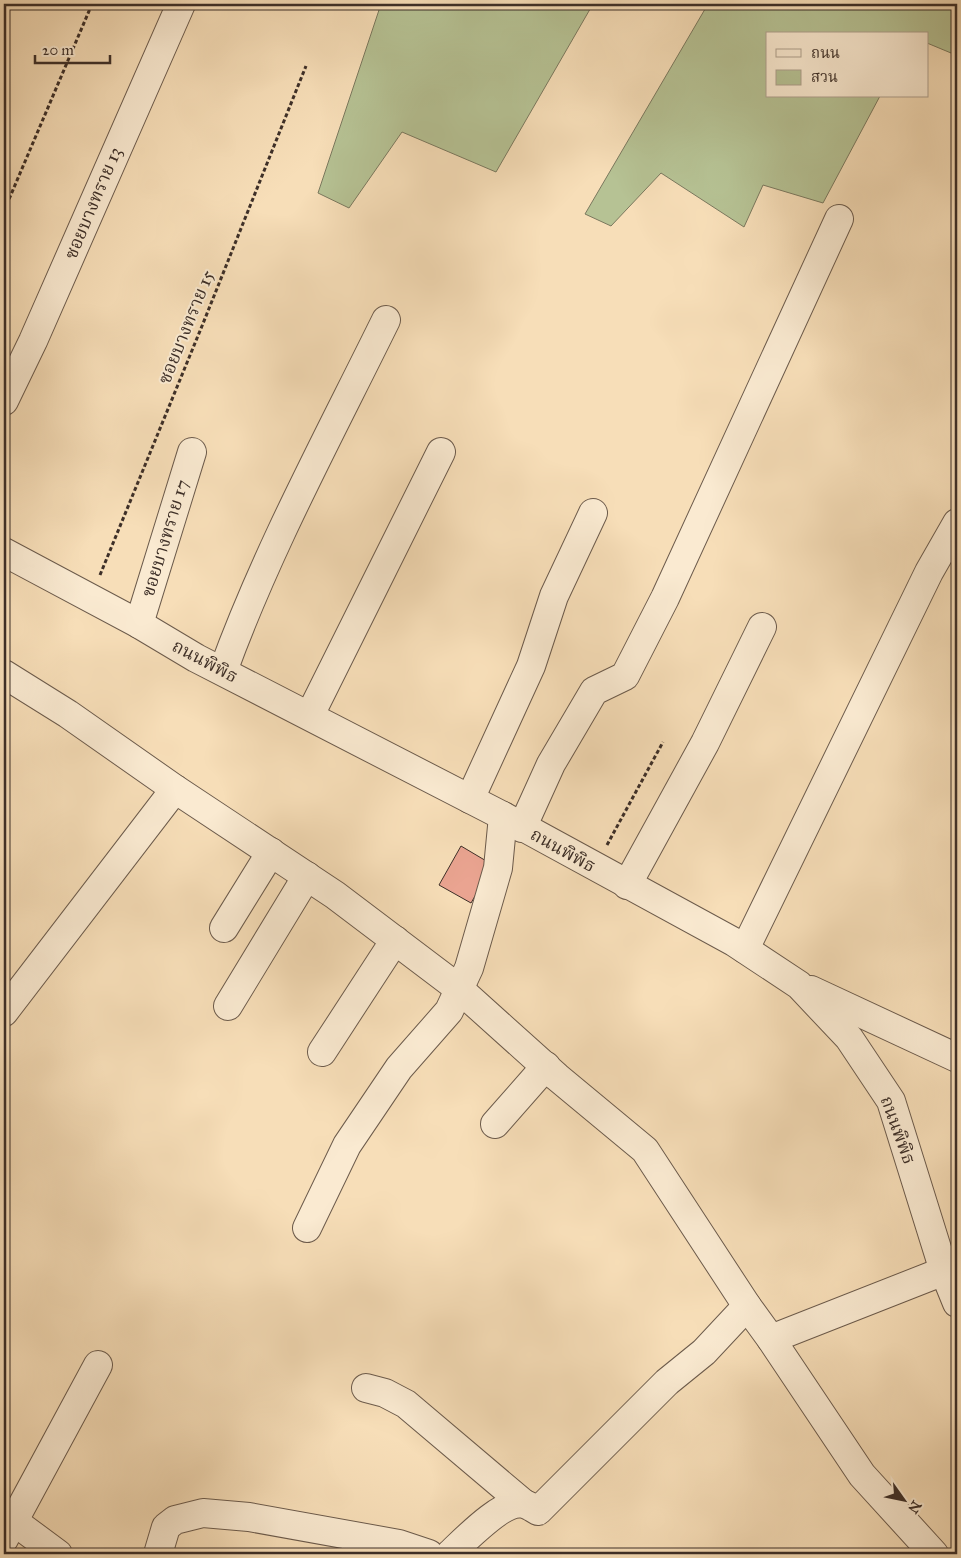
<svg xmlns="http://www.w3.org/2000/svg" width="961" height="1558" font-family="'IM FELL Great Primer','Noto Serif Thai',serif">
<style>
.green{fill:#b6c294;stroke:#7a785e}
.building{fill:#eaa491;stroke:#3d2f28}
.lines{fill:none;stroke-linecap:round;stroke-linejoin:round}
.minor-casing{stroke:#6c5b4c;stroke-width:30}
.path{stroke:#3d2f28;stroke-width:3;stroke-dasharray:4 2.5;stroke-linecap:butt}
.minor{stroke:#faead1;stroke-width:28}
.labels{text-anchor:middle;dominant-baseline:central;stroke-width:4;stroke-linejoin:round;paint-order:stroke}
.street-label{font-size:18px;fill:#3d2f28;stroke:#faead1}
</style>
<rect width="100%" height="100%" fill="#f7deb8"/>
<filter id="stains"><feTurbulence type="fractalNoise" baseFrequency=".004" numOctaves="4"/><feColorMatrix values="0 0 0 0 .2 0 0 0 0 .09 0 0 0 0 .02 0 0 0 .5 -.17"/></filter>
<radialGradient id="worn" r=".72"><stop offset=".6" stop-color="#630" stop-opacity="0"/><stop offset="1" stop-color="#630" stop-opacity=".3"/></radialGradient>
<g class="green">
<polygon points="381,4 593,4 496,172 402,132 349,208 318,193"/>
<polygon points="708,4 957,4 957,41 951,53 927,43 927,34 767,34 767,96 880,96 823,203 763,185 744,227 661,173 611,226 585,214"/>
</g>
<polygon class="building" points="461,846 493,865 471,903 439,885"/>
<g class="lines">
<g class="minor-casing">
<g id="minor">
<polyline points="4,401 33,341 181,4"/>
<polyline points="4,552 139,624 196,658 503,816 734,942 799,985 849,1038 891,1101 944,1271 957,1303"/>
<polyline points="139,624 192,452"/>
<path d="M 223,671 C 267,550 329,436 386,320"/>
<polyline points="4,674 68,714 175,789 335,895 458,988 557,1077 645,1150 747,1306 771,1339 862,1475 934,1554"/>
<polyline points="310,715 441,452"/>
<polyline points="470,799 531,666 554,596 593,513"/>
<polyline points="522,828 551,764 594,691 625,676 665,598 839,219"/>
<polyline points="627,885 705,743 762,627"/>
<polyline points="224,928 271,852"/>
<polyline points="745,949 929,572 957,523"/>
<polyline points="811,990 957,1058"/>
<polyline points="228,1006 307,876"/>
<polyline points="4,1012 175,789"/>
<polyline points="322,1052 395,940"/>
<polyline points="495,1124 546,1066"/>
<polyline points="307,1228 347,1145 399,1068 449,1011 469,968 498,868 503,816"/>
<polyline points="771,1339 944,1271"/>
<polyline points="366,1388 385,1393 406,1404 523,1503"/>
<polyline points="4,1514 58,1554"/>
<polyline points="4,1539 98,1365"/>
<polyline points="158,1554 166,1527 175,1520 203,1513 249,1517 399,1544 429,1554"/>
<path d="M 450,1554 C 464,1541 504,1499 524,1504 C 529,1505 534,1509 538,1511 L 667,1382 L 704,1352 L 747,1306"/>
</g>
</g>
<g class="path">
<polyline points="4,211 92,4"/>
<polyline points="100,575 202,326 306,66"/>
<polyline points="607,845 663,742"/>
</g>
<use href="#minor" class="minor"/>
</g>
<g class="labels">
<g class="street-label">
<text transform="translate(93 203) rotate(-67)">ซอยบางทราย 13</text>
<text transform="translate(186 327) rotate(-68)">ซอยบางทราย 15</text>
<text transform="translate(165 538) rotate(-73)">ขอยบางทราย 17</text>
<text transform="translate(205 661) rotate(28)">ถนนพิพิธ</text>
<text transform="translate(563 850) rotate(29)">ถนนพิพิธ</text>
<text transform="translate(898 1130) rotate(70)">ถนนพิพิธ</text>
</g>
</g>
<rect width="961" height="1558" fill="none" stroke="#f7deb8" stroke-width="20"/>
<rect x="5" y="5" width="951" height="1548" fill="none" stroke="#3d2f28" stroke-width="2.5"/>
<rect x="10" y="10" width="941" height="1538" fill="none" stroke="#3d2f28"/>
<rect x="766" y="32" width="162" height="65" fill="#faead1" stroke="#ae9f8d"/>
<rect x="776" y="49" width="25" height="8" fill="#faead1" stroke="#ae9f8d"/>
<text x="811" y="58" font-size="15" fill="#3d2f28">ถนน</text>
<rect x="776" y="70" width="25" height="15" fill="#b6c294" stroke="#ae9f8d"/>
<text x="811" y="82" font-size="15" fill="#3d2f28">สวน</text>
<g transform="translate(904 1500) rotate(123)" stroke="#faead1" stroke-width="4" paint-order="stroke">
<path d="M0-4L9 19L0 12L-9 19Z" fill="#3d2f28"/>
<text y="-8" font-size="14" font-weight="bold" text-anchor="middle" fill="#3d2f28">N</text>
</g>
<path d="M35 55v8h75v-8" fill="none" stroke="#3d2f28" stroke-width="2.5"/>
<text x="42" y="55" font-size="15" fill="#3d2f28" stroke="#faead1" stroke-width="4" paint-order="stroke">20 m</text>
<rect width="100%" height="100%" filter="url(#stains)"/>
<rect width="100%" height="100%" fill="url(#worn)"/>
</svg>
